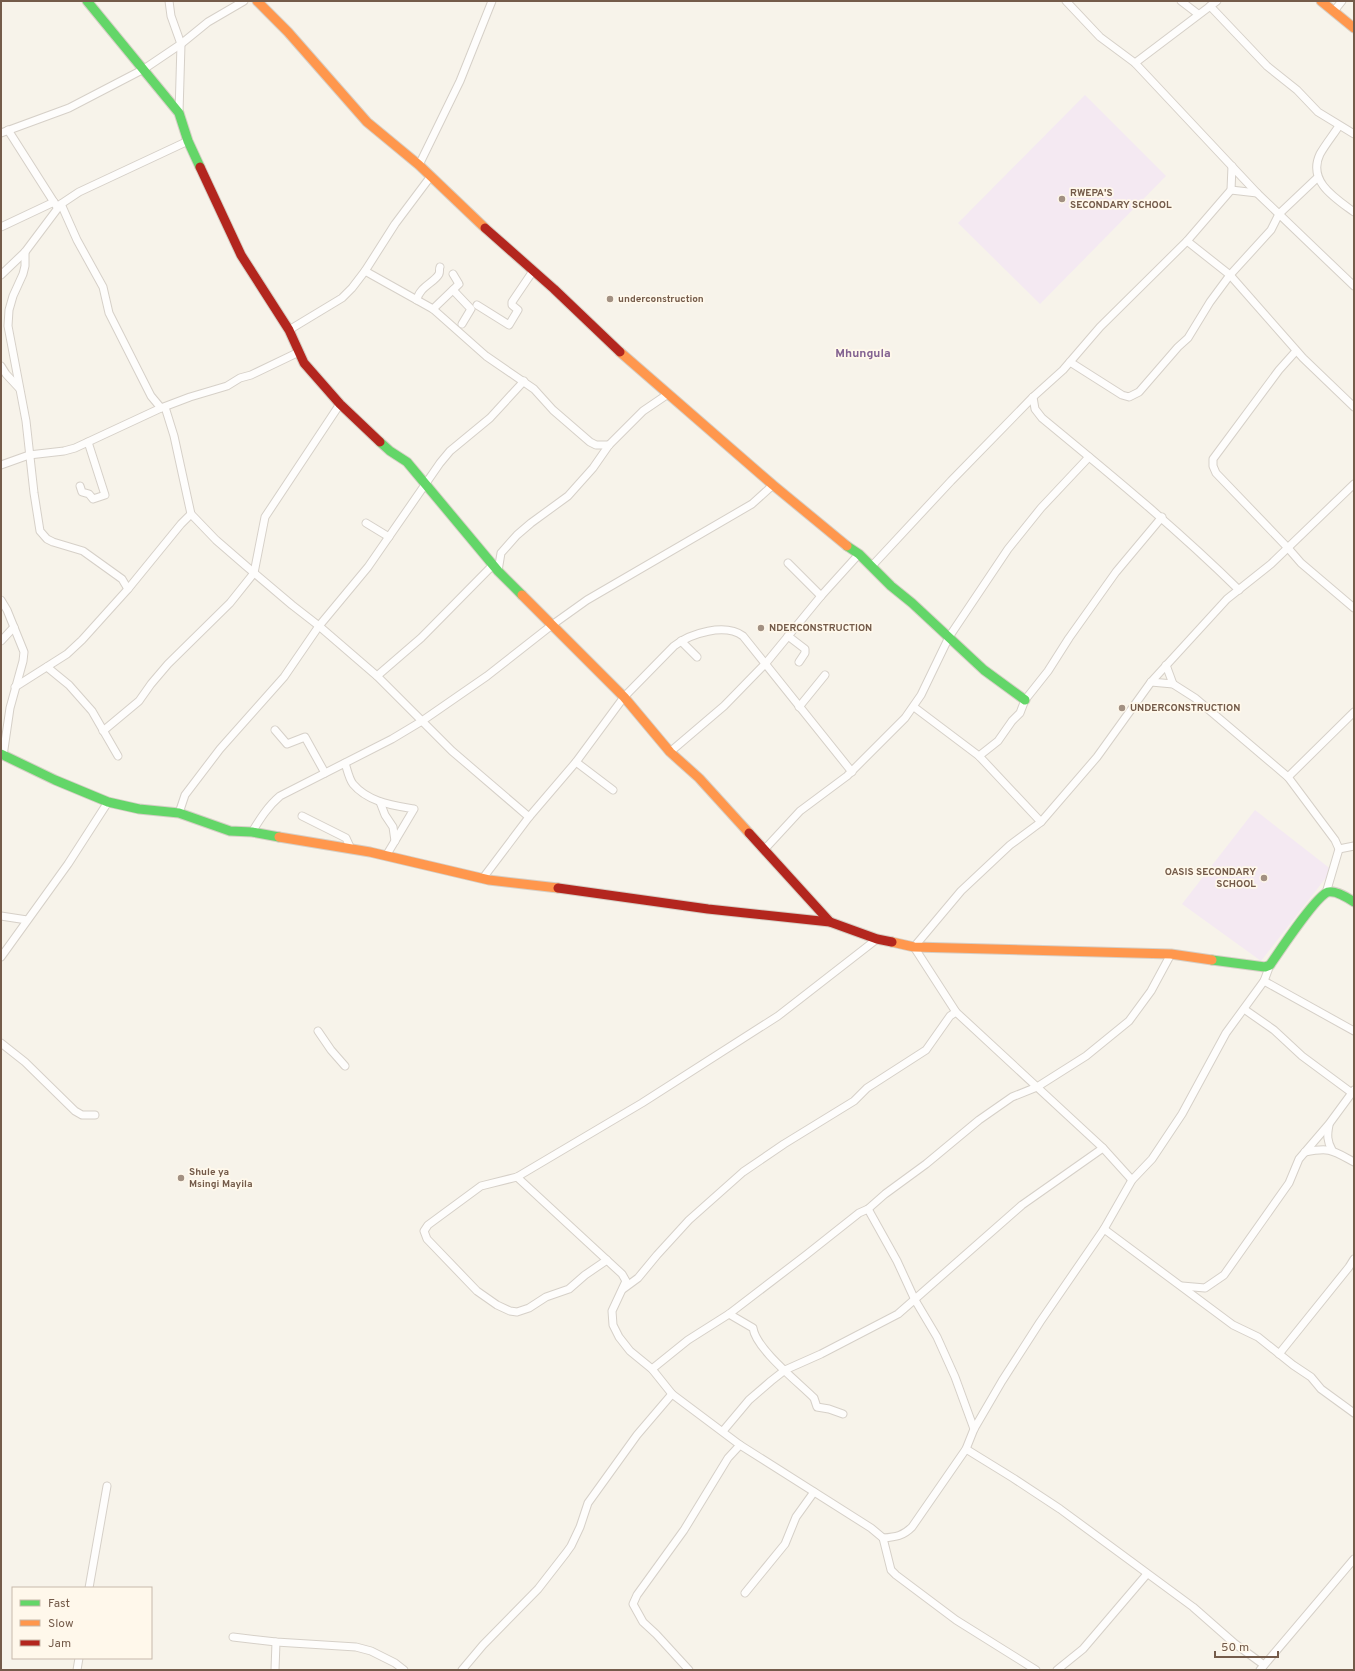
<svg xmlns="http://www.w3.org/2000/svg" width="1355" height="1671" font-family="Overpass,sans-serif">
<style>
.education{fill:#f4e9f2}
.lines{fill:none;stroke-linecap:round;stroke-linejoin:round}
.street-casing{stroke:#d6d0c8;stroke-width:9}
.fast-casing{stroke:#d6cfc6;stroke-width:11}
.slow-casing{stroke:#d6cfc6;stroke-width:11}
.jam-casing{stroke:#d6cfc6;stroke-width:11}
.street{stroke:#fefdfc;stroke-width:7}
.fast{stroke:#63d668;stroke-width:9}
.slow{stroke:#ff974d;stroke-width:9}
.jam{stroke:#b3261e;stroke-width:9}
.poi-dot{fill:#a29082;stroke:#fff8eb;stroke-width:1.5}
.labels{text-anchor:middle;dominant-baseline:central;stroke-width:3.5;stroke-linejoin:round;paint-order:stroke}
.poi-label{font-size:10px;font-weight:bold;fill:#745b4a;stroke:#fff8eb;text-anchor:start}
.quarter-label{font-size:12px;font-weight:bold;fill:#836291;stroke:#fff8eb}
</style>
<rect width="100%" height="100%" fill="#f7f3ea"/>
<g class="education">
<polygon points="1085,95 1166,176 1040,304 958,223"/>
<polygon points="1255,810 1332,870 1261,961 1182,904"/>
</g>
<g class="lines">
<g class="street-casing">
<g id="street">
<polyline points="169,1 171,16 181,44 179,113"/>
<polyline points="1066,1 1100,37 1135,63 1257,193 1354,286"/>
<polyline points="1181,1 1198,14"/>
<polyline points="1210,6 1267,66 1297,90 1318,112 1354,134"/>
<polyline points="1334,11 1342,1"/>
<polyline points="1135,63 1217,1"/>
<path d="M 1339,126 C 1333,135 1325,145 1320,154 C 1307,181 1335,198 1354,212"/>
<polyline points="8,130 57,207"/>
<polyline points="1,133 69,108 144,69 181,44 208,22 244,1"/>
<polyline points="419,165 460,81 492,1"/>
<polyline points="1231,190 1257,193"/>
<polyline points="61,204 77,240 103,287 109,313 151,396 161,408"/>
<polyline points="1,227 54,202"/>
<polyline points="1187,241 1230,275 1303,358 1354,407"/>
<polyline points="25,252 25,266 23,274 13,296 9,310 8,326 26,421 34,493 40,531 47,539 53,542 83,551 122,579 128,589"/>
<polyline points="365,271 433,309 486,356 534,389 553,410 590,442 596,445 609,445"/>
<polyline points="1,275 25,252 61,204 79,192 188,141"/>
<polyline points="453,290 471,309 462,324"/>
<path d="M 417,300 C 419,287 434,283 439,274 C 440,272 439,269 440,267"/>
<polyline points="477,305 509,325 518,310 512,305 512,302 533,271"/>
<polyline points="433,309 459,284 453,274"/>
<polyline points="289,330 342,298 352,288 365,271 395,224 431,176"/>
<polyline points="1296,351 1279,370 1213,459 1213,466 1216,473 1288,548 1301,563 1354,608"/>
<polyline points="1070,362 1122,395 1129,397 1139,392 1178,347 1188,338 1210,302 1230,275 1271,230 1279,214 1317,178"/>
<polyline points="1,366 6,374 19,388"/>
<path d="M 1033,397 L 1035,409 L 1042,418 C 1110,474 1176,528 1239,590"/>
<polyline points="165,407 174,436 191,514 216,540 246,566 292,605 319,626 377,676 452,751 529,817"/>
<polyline points="1,465 29,455 64,451 75,448 161,408 190,397 227,386 240,378 251,375 299,352"/>
<polyline points="80,486 82,492 89,494 93,499 105,495 88,442"/>
<polyline points="366,523 389,537"/>
<polyline points="788,563 821,596"/>
<polyline points="871,567 951,481 1033,397 1063,370 1100,327 1187,241 1231,190 1232,166"/>
<polyline points="498,571 501,553 517,535 531,523 568,496 593,468 609,445 643,411 668,394"/>
<polyline points="1,600 7,610 24,652 23,661 10,708 3,756"/>
<polyline points="788,636 805,649 805,653 799,662"/>
<polyline points="1,641 14,627"/>
<polyline points="681,641 697,657"/>
<polyline points="1166,665 1173,684"/>
<polyline points="47,667 69,685 92,711 118,756"/>
<polyline points="377,676 421,638 493,565"/>
<polyline points="1151,682 1173,684 1195,698 1268,760 1288,777 1335,840 1339,849 1326,893"/>
<polyline points="15,687 67,654 82,640 128,589 181,524 191,514"/>
<polyline points="799,707 825,675"/>
<polyline points="914,707 979,756 1041,822"/>
<polyline points="275,730 287,744 305,737 325,773"/>
<polyline points="103,731 139,701 151,684 168,664 230,603 254,573 265,517 340,404"/>
<polyline points="670,752 724,706 766,663 821,596 859,554"/>
<polyline points="979,756 998,741 1012,721 1020,713 1025,700 1048,671 1069,638 1116,572 1162,517"/>
<polyline points="576,762 613,790"/>
<path d="M 345,763 C 347,769 349,779 353,784 C 368,802 392,805 414,809 L 386,856"/>
<polyline points="1288,777 1354,712"/>
<polyline points="380,802 385,815 393,827 395,841"/>
<polyline points="179,813 185,795 220,749 284,677 319,626 368,567 440,463 450,451 490,418 524,381"/>
<polyline points="302,816 346,838 351,849"/>
<path d="M 252,832 C 260,819 268,806 280,796 L 392,739 L 422,721 L 487,676 L 552,625 L 587,600 L 752,504 L 773,485"/>
<polyline points="1339,849 1354,846"/>
<polyline points="764,850 800,811 847,776 905,718 921,695 949,637 1008,549 1041,508 1089,457"/>
<path d="M 483,878 L 529,817 L 576,762 L 624,697 L 674,646 C 691,633 725,623 743,636 L 852,772"/>
<polyline points="1,916 27,920"/>
<polyline points="1,957 68,864 108,802"/>
<polyline points="1264,981 1354,1031"/>
<polyline points="1244,1009 1274,1030 1302,1056 1352,1093"/>
<polyline points="318,1031 331,1050 345,1066"/>
<polyline points="1,1043 25,1062 75,1111 82,1115 95,1115"/>
<path d="M 1329,1125 C 1327,1135 1327,1141 1332,1150"/>
<path d="M 1305,1152 C 1330,1147 1332,1150 1354,1162"/>
<polyline points="517,1177 622,1274 626,1281 612,1311 613,1325 619,1337 630,1351 652,1369 672,1394 740,1445 871,1528 883,1538 891,1570 896,1575 956,1620 1036,1670"/>
<polyline points="1132,1180 1103,1148 956,1012 914,947 961,891 1010,845 1041,822 1097,757 1151,682 1227,599 1271,564 1354,484"/>
<polyline points="868,1209 897,1261 915,1300 937,1337 955,1377 974,1429"/>
<polyline points="1104,1229 1233,1325 1258,1337 1293,1365 1311,1377 1321,1389 1354,1413"/>
<polyline points="607,1260 585,1275 569,1289 546,1297 529,1308 517,1312 510,1311 497,1305 477,1291 427,1239 424,1231 428,1225 481,1186 517,1177 642,1103 778,1016 877,939"/>
<polyline points="1182,1286 1205,1288 1224,1275 1289,1183 1299,1159 1329,1124 1354,1090"/>
<polyline points="623,1289 638,1278 657,1255 689,1220 743,1172 784,1144 854,1101 867,1088 926,1050 950,1016 956,1012"/>
<path d="M 729,1314 L 753,1328 C 756,1349 798,1382 814,1398 L 817,1407 L 829,1409 L 843,1414"/>
<polyline points="1279,1354 1349,1267 1354,1259"/>
<polyline points="652,1369 688,1340 729,1314 806,1255 859,1213 868,1209 885,1194 926,1164 979,1120 1012,1097 1037,1087 1086,1056 1129,1021 1151,991 1171,954"/>
<polyline points="723,1431 749,1400 771,1381 785,1370 821,1354 898,1314 1022,1205 1103,1148"/>
<polyline points="966,1449 1013,1478 1060,1509 1193,1607 1234,1643 1264,1665"/>
<path d="M 883,1538 C 896,1537 903,1536 912,1527 L 966,1449 L 974,1429 L 1002,1381 L 1040,1322 L 1104,1229 L 1132,1180 L 1152,1159 L 1182,1114 L 1226,1033 L 1264,981 L 1270,965"/>
<polyline points="89,1588 107,1486"/>
<polyline points="745,1593 785,1544 796,1517 814,1492"/>
<polyline points="233,1637 276,1642 356,1647 371,1651 395,1663 404,1670"/>
<polyline points="77,1670 79,1658"/>
<polyline points="275,1670 276,1642"/>
<polyline points="462,1670 483,1645 538,1589 566,1553 571,1546 580,1527 588,1503 637,1435 672,1394"/>
<polyline points="689,1670 656,1634 643,1622 633,1604 637,1595 684,1530 728,1458 740,1445"/>
<polyline points="1057,1670 1083,1649 1147,1574"/>
<polyline points="1260,1670 1354,1559"/>
</g>
</g>
<g class="fast-casing">
<g id="fast">
<polyline points="87,1 179,113 188,141 200,167"/>
<polyline points="380,442 390,451 407,462 498,571 522,595"/>
<polyline points="847,546 859,554 891,586 912,603 984,670 1025,700"/>
<polyline points="1,754 55,780 108,802 139,809 179,813 230,831 252,832 279,837"/>
<path d="M 1212,960 L 1265,967 L 1270,965 C 1279,952 1316,896 1328,892 C 1336,890 1348,898 1354,902"/>
</g>
</g>
<g class="slow-casing">
<g id="slow">
<polyline points="257,1 288,32 367,122 419,165 485,228"/>
<polyline points="1321,1 1354,28"/>
<polyline points="620,352 773,485 847,546"/>
<polyline points="522,595 624,697 670,752 699,778 749,833"/>
<polyline points="279,837 370,852 489,880 558,888"/>
<polyline points="892,942 914,947 1171,954 1212,960"/>
</g>
</g>
<g class="jam-casing">
<g id="jam">
<polyline points="200,167 241,255 289,330 304,363 340,404 380,442"/>
<polyline points="485,228 554,289 620,352"/>
<polyline points="749,833 830,922"/>
<polyline points="558,888 708,909 830,922 877,939 892,942"/>
</g>
</g>
<use href="#street" class="street"/>
<use href="#fast" class="fast"/>
<use href="#slow" class="slow"/>
<use href="#jam" class="jam"/>
</g>
<g class="poi-dot">
<circle cx="1062" cy="199" r="4"/>
<circle cx="610" cy="299" r="4"/>
<circle cx="761" cy="628" r="4"/>
<circle cx="1122" cy="708" r="4"/>
<circle cx="1264" cy="878" r="4"/>
<circle cx="181" cy="1178" r="4"/>
</g>
<g class="labels">
<g class="poi-label">
<text x="1070" y="193">RWEPA'S<tspan x="1070" dy="12">SECONDARY SCHOOL</tspan></text>
<text x="618" y="299">underconstruction</text>
<text x="769" y="628">NDERCONSTRUCTION</text>
<text x="1130" y="708">UNDERCONSTRUCTION</text>
<text x="1256" y="872" text-anchor="end">OASIS SECONDARY<tspan x="1256" dy="12">SCHOOL</tspan></text>
<text x="189" y="1172">Shule ya<tspan x="189" dy="12">Msingi Mayila</tspan></text>
</g>
<g class="quarter-label">
<text x="863" y="354">Mhungula</text>
</g>
</g>
<rect width="1355" height="1671" fill="none" stroke="#745b4a" stroke-width="4"/>
<rect x="12" y="1587" width="140" height="72" fill="#fff8eb" stroke="#c7b9ab"/>
<rect x="20" y="1600" width="20" height="6" fill="#63d668" stroke="#c7b9ab"/>
<text x="48" y="1607" font-size="12" fill="#745b4a">Fast</text>
<rect x="20" y="1620" width="20" height="6" fill="#ff974d" stroke="#c7b9ab"/>
<text x="48" y="1627" font-size="12" fill="#745b4a">Slow</text>
<rect x="20" y="1640" width="20" height="6" fill="#b3261e" stroke="#c7b9ab"/>
<text x="48" y="1647" font-size="12" fill="#745b4a">Jam</text>
<path d="M1215 1651v6h63v-6" fill="none" stroke="#745b4a" stroke-width="2"/>
<text x="1221" y="1651" font-size="12" fill="#745b4a" stroke="#fff8eb" stroke-width="3" paint-order="stroke">50 m</text>
</svg>
